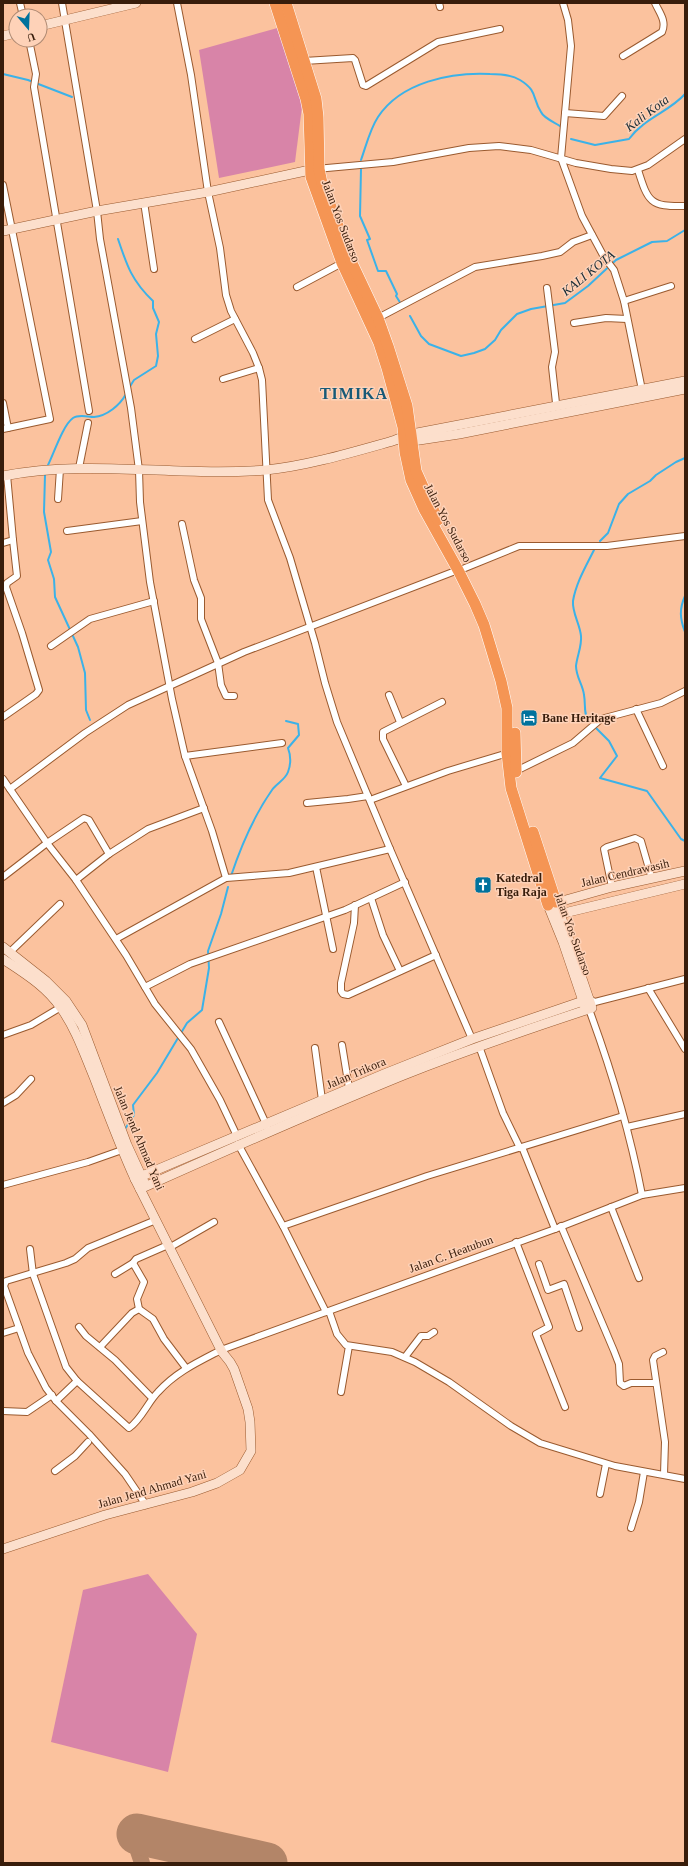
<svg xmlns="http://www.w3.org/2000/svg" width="688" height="1866" font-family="Georgia,serif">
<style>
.green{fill:#d884a8}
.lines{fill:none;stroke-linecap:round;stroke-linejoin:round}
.stream{stroke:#3bb2e8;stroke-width:2}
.taxiway{stroke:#b38568;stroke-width:16}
.runway{stroke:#b38568;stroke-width:41}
.street-casing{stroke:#9a5a2f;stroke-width:8}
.secondary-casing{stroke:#9a5a2f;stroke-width:10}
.highway-casing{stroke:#fff;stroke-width:12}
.street{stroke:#fff;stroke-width:6}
.secondary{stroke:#fcdfcc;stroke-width:9}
.highway{stroke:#f59554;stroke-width:11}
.labels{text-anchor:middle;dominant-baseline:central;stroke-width:3;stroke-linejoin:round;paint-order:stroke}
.street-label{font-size:12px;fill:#381d0b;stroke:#fed2b8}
.poi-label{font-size:12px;font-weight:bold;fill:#381d0b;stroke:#fed2b8;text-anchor:start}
.water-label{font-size:13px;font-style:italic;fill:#192d37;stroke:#fed2b8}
.district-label{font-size:16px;font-weight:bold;letter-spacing:1px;fill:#175977;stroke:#fed2b8}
</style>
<rect width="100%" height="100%" fill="#fbc29e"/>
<g class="green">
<polygon points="281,27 303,99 295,162 219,178 199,50"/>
<polygon points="148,1574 197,1634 168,1772 51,1742 83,1590"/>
</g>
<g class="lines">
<g class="stream">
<polyline points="3,74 28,80 72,97"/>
<path d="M 571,139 L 595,145 L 629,139 C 644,118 669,112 685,94"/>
<path d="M 361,160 C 366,146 370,129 378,117 C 401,82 451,72 490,74 C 499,74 512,75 520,80 C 538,91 532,98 541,112 C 544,119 557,123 563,128"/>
<polyline points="361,169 360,216 370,239 367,240 378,271 386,271 397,294 396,296 401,304"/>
<path d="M 118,239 C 127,266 132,281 153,301 L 153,308 L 159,322 L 156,334 L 158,356 L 156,366 L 134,380 L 129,388"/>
<polyline points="410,316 421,336 429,344 461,356 474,353 485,349 495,340 501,330 517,314 531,309 565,303 588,286 616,260 652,242 667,241 685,230"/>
<path d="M 48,465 C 54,453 63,425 73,418 C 79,414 88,417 94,417 C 107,416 120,405 126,394"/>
<polyline points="45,475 44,512 51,552 48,560 54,579 55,597 78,647 85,673 86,710 90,720"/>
<polyline points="600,541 608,533 619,504 628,494 650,481 656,475 676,462 685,458"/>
<path d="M 685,596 C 679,609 680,619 685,632"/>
<path d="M 589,721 C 583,714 586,705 584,695 C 583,685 576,677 576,666 C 577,656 582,646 581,636 C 580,624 572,613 573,601 C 576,583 586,566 594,550"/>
<polyline points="595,727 609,741 617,756 600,778 647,791 681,839 685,841"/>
<path d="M 231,876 C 241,846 253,817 272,790 C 277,783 285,780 288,772 C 291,764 291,756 288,748 L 299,735 L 298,724 L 286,721"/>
<polyline points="125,1129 134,1115 133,1105 157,1073 187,1023 202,1010 209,968 208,951 221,914 228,887"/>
</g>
<g class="taxiway">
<path d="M 142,1863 L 137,1848 C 142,1833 160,1821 175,1832 C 179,1835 182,1840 185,1844"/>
<polyline points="213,1863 237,1856"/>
</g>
<polyline class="runway" points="137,1834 267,1863"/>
<g class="street-casing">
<g id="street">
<polyline points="20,3 23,16"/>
<polyline points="62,3 97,211 100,239 131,408 139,470 140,502 150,582 172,699 185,756 212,831 226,878 116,939"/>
<polyline points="177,3 191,75 208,192 220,248 226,295 231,311 253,353 259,368 262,380 268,500 290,558 315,643 325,683 337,722 390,849 472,1039"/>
<polyline points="439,3 440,7"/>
<polyline points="563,3 568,20 571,46 561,158 582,216 604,257 614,270 624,301 642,390"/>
<polyline points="29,40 36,74 34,87 89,411"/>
<path d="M 623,56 L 662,32 C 667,21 659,12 655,3"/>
<polyline points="304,61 353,58 355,60 363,85 366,86 438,42 500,29"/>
<polyline points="565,113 604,116 622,96"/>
<polyline points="316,169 393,162 469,148 499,146 531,150 576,163 611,169 632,171 648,165 685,139"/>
<path d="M 638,170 C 648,202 650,207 685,206"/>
<polyline points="3,185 50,419 3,429"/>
<polyline points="144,202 154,269"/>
<polyline points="297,287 342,263"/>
<polyline points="547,288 555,352 552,367 556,403 558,406"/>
<polyline points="624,301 671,286"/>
<polyline points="378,318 475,267 542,256 560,252 573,242 592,235"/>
<polyline points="574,323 606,318 627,319"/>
<polyline points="195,339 235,319"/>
<polyline points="223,379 259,368"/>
<polyline points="3,403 8,428"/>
<polyline points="79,468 88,423"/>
<polyline points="58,499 60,469"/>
<polyline points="182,524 194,580 201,598 201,619 218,663 221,685 226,696 234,696"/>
<polyline points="67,531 142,521"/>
<polyline points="3,543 13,540 7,475"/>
<polyline points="465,568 519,546 607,546 685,536"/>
<polyline points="51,646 90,619 154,601"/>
<polyline points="389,695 400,722"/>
<polyline points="636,709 663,766"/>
<polyline points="3,717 36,694 39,690 22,633 6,587 7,583 17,576 13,540"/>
<polyline points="185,756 282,743"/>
<polyline points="516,771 573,743 601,719 661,703 685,691"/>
<polyline points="3,779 47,843 76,880 126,955 155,1004 191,1049 220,1100 237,1136"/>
<polyline points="406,786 383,739 383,732 442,702"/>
<polyline points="10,789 85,733 128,705 244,652 458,570"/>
<polyline points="370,800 448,771 508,753"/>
<polyline points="307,803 348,799 368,796"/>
<polyline points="316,867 333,949"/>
<polyline points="3,877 47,843 84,818 89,820 109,854"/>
<polyline points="226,878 289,873 390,849"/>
<polyline points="76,880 109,854 148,829 204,808"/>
<polyline points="612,887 604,849 607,847 635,838 641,841 652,879"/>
<polyline points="371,898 383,935 400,971"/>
<polyline points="355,905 354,923 341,983 341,991 343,994 348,995 436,955"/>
<polyline points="10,952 60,904"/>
<polyline points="145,987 190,964 345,910 405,882"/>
<polyline points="648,988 685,1049"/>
<polyline points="589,999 595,1002 685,979"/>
<path d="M 586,1010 L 590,1012 C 612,1072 630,1133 642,1195"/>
<polyline points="219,1022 267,1126"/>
<polyline points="3,1035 31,1025 61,1007"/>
<polyline points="342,1045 349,1088"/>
<polyline points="479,1046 503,1113 520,1148"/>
<polyline points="315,1048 322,1100"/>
<polyline points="3,1103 16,1095 31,1079"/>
<polyline points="627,1127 685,1114"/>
<polyline points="238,1144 283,1226 326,1312"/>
<polyline points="522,1147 555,1229"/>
<polyline points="3,1185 88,1162 122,1150"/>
<polyline points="611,1207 639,1278"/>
<polyline points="283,1226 427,1176 623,1116"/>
<polyline points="561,1226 614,1351 619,1364 620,1383 624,1386 631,1383 656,1383"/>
<polyline points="516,1242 549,1327 536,1334 565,1407"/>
<polyline points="174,1245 214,1222"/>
<path d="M 30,1249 L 33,1274 L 66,1367 L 77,1381 L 129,1428 C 141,1420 148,1402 158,1392 C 176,1372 198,1362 221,1350 L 555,1229 L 642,1195 L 685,1188"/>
<polyline points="539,1264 548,1290 564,1284 579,1328"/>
<polyline points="115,1274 133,1263"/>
<polyline points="139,1309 137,1299 144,1282 133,1263 136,1259 168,1245"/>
<polyline points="329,1311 337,1334 346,1345 392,1352 415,1362 449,1382 511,1426 540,1443 615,1466 685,1479"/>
<polyline points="79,1327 86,1336 115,1360 152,1398"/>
<polyline points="3,1333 19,1328"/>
<polyline points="100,1347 132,1313 139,1309 153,1319 164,1339 186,1368"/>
<polyline points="663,1352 655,1356 653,1360 665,1442 664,1474"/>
<polyline points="405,1357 421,1336 428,1336 434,1332"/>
<polyline points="341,1392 349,1346"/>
<polyline points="56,1401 77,1381"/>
<polyline points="3,1411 27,1412 52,1395"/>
<polyline points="55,1471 75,1456 88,1442"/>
<polyline points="600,1494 606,1464"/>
<polyline points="146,1505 125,1474 89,1434 56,1401 46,1388 28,1353 4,1286 6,1281 66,1263 75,1259 88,1248 156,1220"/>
<polyline points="631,1528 639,1502 644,1472"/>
</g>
</g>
<g class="secondary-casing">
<g id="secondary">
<polyline points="40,26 136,3"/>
<polyline points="3,36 16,33"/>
<polyline points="3,231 97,211 208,192 310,170"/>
<polyline points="406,442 459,434 685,389"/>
<path d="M 3,476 C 90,459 178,477 266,470 C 306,466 350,453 389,442 C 397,440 404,436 412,434 L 685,381"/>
<polyline points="556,915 685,884"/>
<polyline points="3,947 46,981 66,1001 82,1025 127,1145 144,1182"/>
<path d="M 3,959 C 24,973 46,986 61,1008 C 76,1029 84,1053 94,1077 C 107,1111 120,1146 135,1179 L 222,1352 L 230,1362 L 234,1369 L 248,1409 L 250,1422 L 251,1451 L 240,1470 L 217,1483 L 192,1492 L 105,1515 L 3,1549"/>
<polyline points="585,1007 563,942 548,905 612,887 685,871"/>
<polyline points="135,1179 384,1074 472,1039 589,999"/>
<path d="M 140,1189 C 227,1150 313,1112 401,1076 C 464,1051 528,1029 592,1008 L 556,902"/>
</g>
</g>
<g class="highway-casing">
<g id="highway">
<polyline points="275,3 306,99 309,114 311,177 342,263 379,343 387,368 403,427 405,452 411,480 424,509 458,570 475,604 484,625 501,681 507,708 507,753 511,788 548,905"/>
<polyline points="286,3 316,99 318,117 319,169 322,183 352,263 378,318 388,346 407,406 416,471 438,520"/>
<polyline points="515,733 516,772"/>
<polyline points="533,832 556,902"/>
</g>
</g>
<use href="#street" class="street"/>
<use href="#secondary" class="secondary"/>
<use href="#highway" class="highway"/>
</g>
<defs>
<g id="hotel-square" transform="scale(0.9)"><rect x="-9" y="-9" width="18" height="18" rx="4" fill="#00729d" stroke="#fed2b8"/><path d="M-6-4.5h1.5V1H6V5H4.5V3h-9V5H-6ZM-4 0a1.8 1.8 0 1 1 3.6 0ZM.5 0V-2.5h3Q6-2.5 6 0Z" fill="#fff"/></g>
<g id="church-square" transform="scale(0.9)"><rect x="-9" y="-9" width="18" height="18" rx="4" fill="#00729d" stroke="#fed2b8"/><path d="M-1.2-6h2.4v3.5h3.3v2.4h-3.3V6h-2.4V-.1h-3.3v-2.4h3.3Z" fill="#fff"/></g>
</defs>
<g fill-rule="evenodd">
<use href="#hotel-square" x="529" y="718"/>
<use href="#church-square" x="483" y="885"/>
</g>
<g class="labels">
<g class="street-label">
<text transform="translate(341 221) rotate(69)">Jalan Yos Sudarso</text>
<text transform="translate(448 523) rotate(62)">Jalan Yos Sudarso</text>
<text transform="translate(625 873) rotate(-13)">Jalan Cendrawasih</text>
<text transform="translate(573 934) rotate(70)">Jalan Yos Sudarso</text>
<text transform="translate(356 1073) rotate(-23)">Jalan Trikora</text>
<text transform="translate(139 1138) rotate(67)">Jalan Jend Ahmad Yani</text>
<text transform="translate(451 1254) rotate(-20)">Jalan C. Heatubun</text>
<text transform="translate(152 1489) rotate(-16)">Jalan Jend Ahmad Yani</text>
</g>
<g class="poi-label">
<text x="542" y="718">Bane Heritage</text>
<text x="496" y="878">Katedral<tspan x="496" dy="14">Tiga Raja</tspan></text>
</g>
<g class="water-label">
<text transform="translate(647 113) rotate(-37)">Kali Kota</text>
<text transform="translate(588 273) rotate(-39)">KALI KOTA</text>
</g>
<g class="district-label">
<text x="354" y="393">TIMIKA</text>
</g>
</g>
<rect width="688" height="1866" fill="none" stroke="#381d0b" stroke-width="8"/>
<g transform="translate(28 28) rotate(161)"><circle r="19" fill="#fed2b8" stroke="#af8a73"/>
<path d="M0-3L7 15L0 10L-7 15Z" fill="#00729d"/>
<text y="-6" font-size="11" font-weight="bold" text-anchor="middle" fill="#381d0b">U</text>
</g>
</svg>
